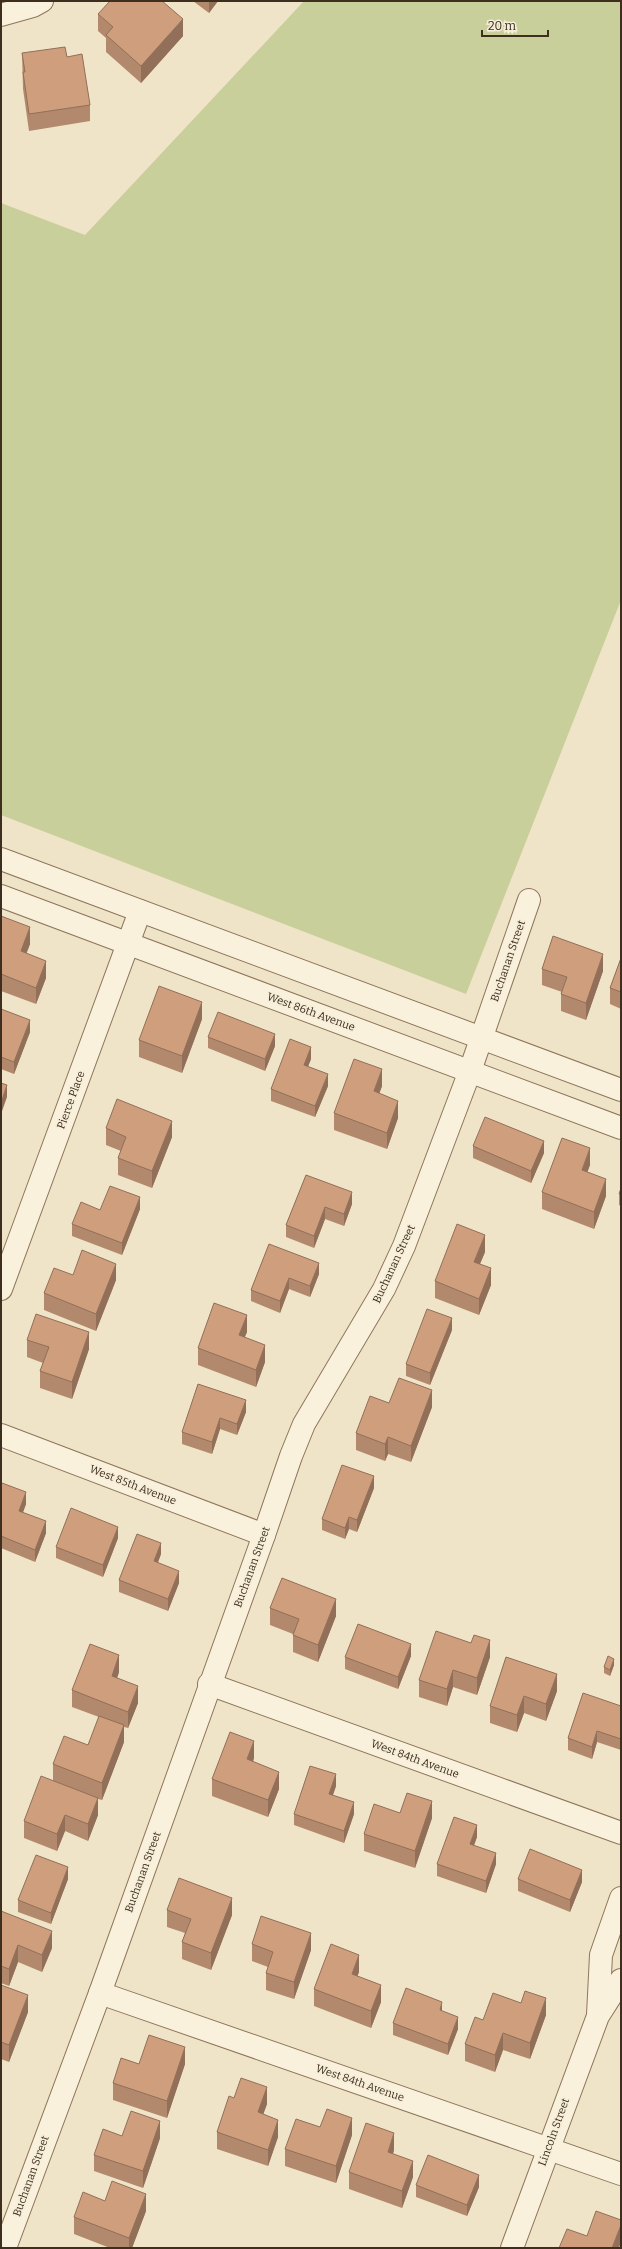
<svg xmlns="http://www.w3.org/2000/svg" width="622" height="2249" font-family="Bitter,serif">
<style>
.green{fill:#c9cf9b}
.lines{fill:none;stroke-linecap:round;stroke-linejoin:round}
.minor-casing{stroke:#8d765c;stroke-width:24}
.minor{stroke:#faf1dc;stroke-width:22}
.wall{fill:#b2896c}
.shaded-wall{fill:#916f58}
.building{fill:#cf9f7d;stroke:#916f58}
.labels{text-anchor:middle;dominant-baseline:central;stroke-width:3.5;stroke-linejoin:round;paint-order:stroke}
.street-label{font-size:11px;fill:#3d2e20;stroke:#f7eed8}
</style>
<rect width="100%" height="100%" fill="#f0e4c8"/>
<polygon class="green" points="304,1 621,1 621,600 466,994 1,815 1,203 85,235"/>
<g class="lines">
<g class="minor-casing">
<g id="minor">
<polyline points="1,15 33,6 42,1"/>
<polyline points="1,859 621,1090"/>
<polyline points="1,896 621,1128"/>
<polyline points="1,1289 140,911"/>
<polyline points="1,1435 264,1535"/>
<polyline points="209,1684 621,1833"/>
<polyline points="100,1993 621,2174"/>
<polyline points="598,2015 601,1955 621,1898"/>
<polyline points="5,2248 100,1993 264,1535 291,1456 304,1424 384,1289 404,1246 470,1071 529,900"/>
<polyline points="512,2248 598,2016 621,1980"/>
</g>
</g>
<use href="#minor" class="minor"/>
</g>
<g class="wall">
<polygon points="193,1 218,1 209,13"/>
<polygon points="98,14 183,36 141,83 106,52 106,38 98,31"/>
<polygon points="22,53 67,57 90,105 90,121 29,131 23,89"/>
<polygon points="1,916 30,944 26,954 46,978 36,1004 1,991"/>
<polygon points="621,958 621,1009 610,1004 610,988"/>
<polygon points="542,969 603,971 586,1020 561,1011 561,994 562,992 542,985"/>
<polygon points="1,1009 30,1032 14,1074 1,1069"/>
<polygon points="202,1019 182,1073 139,1057 139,1040"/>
<polygon points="208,1037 275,1046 265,1071 208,1048"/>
<polygon points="311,1059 308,1066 328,1086 315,1117 271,1101 271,1089"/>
<polygon points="382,1086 379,1094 398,1118 387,1149 334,1130 334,1113"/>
<polygon points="106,1128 172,1137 152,1188 118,1175 118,1158 121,1151 106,1145"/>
<polygon points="473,1146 544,1153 531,1183 473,1158"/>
<polygon points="590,1165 587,1172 606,1196 594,1229 542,1209 542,1192"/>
<polygon points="306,1175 352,1204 344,1226 325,1219 314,1248 286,1237 286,1225"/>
<polygon points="621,1188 621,1206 619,1205 619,1194"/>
<polygon points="140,1209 122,1255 72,1236 72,1224 100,1210"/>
<polygon points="269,1244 319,1274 310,1297 289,1289 280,1313 251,1301 251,1290"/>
<polygon points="485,1252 480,1264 491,1285 479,1315 435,1298 435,1281"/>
<polygon points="73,1275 116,1280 96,1331 44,1310 44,1293"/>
<polygon points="452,1330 430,1385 406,1376 406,1364"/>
<polygon points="247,1332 244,1337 265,1362 256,1387 198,1365 198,1348"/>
<polygon points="27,1340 89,1349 72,1399 40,1388 40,1371 43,1363 27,1357"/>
<polygon points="198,1384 246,1412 237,1435 220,1429 212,1454 182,1444 182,1432"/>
<polygon points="389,1403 432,1407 411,1462 388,1454 385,1461 356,1450 356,1433"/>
<polygon points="1,1486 26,1504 23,1512 46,1533 35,1562 1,1548"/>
<polygon points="374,1488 357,1532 349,1529 345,1539 322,1530 322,1519"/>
<polygon points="118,1538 103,1577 56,1558 56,1547"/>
<polygon points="161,1554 158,1562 179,1583 168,1611 119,1592 119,1580"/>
<polygon points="270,1608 336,1616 318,1662 293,1652 293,1634 270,1625"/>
<polygon points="621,1618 621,1633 620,1633 620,1621"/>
<polygon points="411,1656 398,1689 345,1669 345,1657"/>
<polygon points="490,1657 477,1695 453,1687 447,1706 419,1697 419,1680"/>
<polygon points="506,1657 557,1691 546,1721 524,1713 517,1732 490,1723 490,1706"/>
<polygon points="614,1665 610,1676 604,1673 604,1667"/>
<polygon points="119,1672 117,1678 138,1703 128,1728 124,1727 124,1742 102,1800 98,1799 98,1815 88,1841 65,1831 57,1851 24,1838 24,1821 53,1781 53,1764 88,1745 99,1717 72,1707 72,1690"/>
<polygon points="621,1706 621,1750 597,1742 592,1759 568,1750 568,1738"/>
<polygon points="254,1758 253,1762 279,1789 268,1817 212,1796 212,1779"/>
<polygon points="336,1786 333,1795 354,1814 344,1843 294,1825 294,1814"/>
<polygon points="400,1813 432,1818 415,1868 364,1851 364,1834"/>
<polygon points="477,1837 474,1845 496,1864 486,1893 437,1876 437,1864"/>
<polygon points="68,1879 51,1924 18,1912 18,1900"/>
<polygon points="518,1879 582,1882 570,1912 518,1891"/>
<polygon points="167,1910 232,1915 211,1970 182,1959 182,1942 185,1933 167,1927"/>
<polygon points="1,1911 52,1948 42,1972 18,1962 9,1986 1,1983"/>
<polygon points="252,1944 311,1950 294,1999 266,1990 266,1973 268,1967 252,1961"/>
<polygon points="359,1972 357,1976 381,2002 371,2028 314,2006 314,1989"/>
<polygon points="1,1985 28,2012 9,2062 1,2059"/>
<polygon points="442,2011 458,2029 448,2055 393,2035 393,2023"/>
<polygon points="546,2015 530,2059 503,2050 495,2072 465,2061 465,2044 483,2020"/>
<polygon points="185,2064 167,2118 113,2100 113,2083"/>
<polygon points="234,2098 267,2104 263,2114 278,2137 268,2166 217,2149 217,2132"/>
<polygon points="352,2135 336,2183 285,2166 285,2149"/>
<polygon points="160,2138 143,2188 94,2171 94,2155"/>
<polygon points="394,2150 393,2154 413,2177 402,2208 349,2189 349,2172"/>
<polygon points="416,2185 479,2187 467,2216 416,2197"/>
<polygon points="105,2201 146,2211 132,2248 110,2248 74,2234 74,2217"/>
</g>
<g class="shaded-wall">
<polygon points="209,1 218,1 209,13"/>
<polygon points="183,19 183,36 141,83 141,66"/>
<polygon points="30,927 30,944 21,968 21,951"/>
<polygon points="603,954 603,971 586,1020 586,1003"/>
<polygon points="46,961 46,978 36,1004 36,988"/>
<polygon points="202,1002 202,1019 182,1073 182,1056"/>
<polygon points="30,1020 30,1032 14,1074 14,1062"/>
<polygon points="275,1034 275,1046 265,1071 265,1059"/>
<polygon points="311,1047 311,1059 304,1077 304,1065"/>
<polygon points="382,1069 382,1086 374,1108 374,1091"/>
<polygon points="328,1074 328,1086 315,1117 315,1106"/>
<polygon points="7,1085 7,1097 1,1114 1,1103"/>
<polygon points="398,1101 398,1118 387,1149 387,1133"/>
<polygon points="172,1121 172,1137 152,1188 152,1171"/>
<polygon points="544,1141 544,1153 531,1183 531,1171"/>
<polygon points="590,1148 590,1165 582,1187 582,1170"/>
<polygon points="606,1179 606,1196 594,1229 594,1212"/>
<polygon points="352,1192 352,1204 344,1226 344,1214"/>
<polygon points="140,1197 140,1209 122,1255 122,1243"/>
<polygon points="325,1207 325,1219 314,1248 314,1236"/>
<polygon points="485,1235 485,1252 474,1278 474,1262"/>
<polygon points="319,1263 319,1274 310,1297 310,1286"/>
<polygon points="116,1264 116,1280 96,1331 96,1314"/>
<polygon points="491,1268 491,1285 479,1315 479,1299"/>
<polygon points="289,1278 289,1289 280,1313 280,1301"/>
<polygon points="247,1315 247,1332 239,1352 239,1335"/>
<polygon points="452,1318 452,1330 430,1385 430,1373"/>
<polygon points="89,1332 89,1349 72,1399 72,1382"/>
<polygon points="265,1345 265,1362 256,1387 256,1370"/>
<polygon points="432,1390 432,1407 411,1462 411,1446"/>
<polygon points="246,1400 246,1412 237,1435 237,1424"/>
<polygon points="220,1418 220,1429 212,1454 212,1442"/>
<polygon points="388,1437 388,1454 385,1461 385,1444"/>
<polygon points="374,1476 374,1488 357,1532 357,1520"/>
<polygon points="26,1492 26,1504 19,1523 19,1511"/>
<polygon points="349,1517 349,1529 345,1539 345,1528"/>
<polygon points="46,1521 46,1533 35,1562 35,1550"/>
<polygon points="118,1527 118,1538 103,1577 103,1565"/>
<polygon points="161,1543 161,1554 154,1573 154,1561"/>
<polygon points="179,1571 179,1583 168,1611 168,1599"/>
<polygon points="336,1599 336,1616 318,1662 318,1645"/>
<polygon points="490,1640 490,1657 477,1695 477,1678"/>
<polygon points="411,1644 411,1656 398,1689 398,1677"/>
<polygon points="119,1655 119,1672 112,1693 112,1676"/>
<polygon points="614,1659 614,1665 610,1676 610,1670"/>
<polygon points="453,1670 453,1687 447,1706 447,1689"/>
<polygon points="557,1674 557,1691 546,1721 546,1704"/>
<polygon points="138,1686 138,1703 128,1728 128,1712"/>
<polygon points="524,1696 524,1713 517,1732 517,1715"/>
<polygon points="124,1725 124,1742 102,1800 102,1783"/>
<polygon points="597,1731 597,1742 592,1759 592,1747"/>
<polygon points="254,1741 254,1758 247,1776 247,1759"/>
<polygon points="279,1772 279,1789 268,1817 268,1800"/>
<polygon points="336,1774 336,1786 329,1806 329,1794"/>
<polygon points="98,1798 98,1815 88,1841 88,1824"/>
<polygon points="432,1801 432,1818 415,1868 415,1851"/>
<polygon points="354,1802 354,1814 344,1843 344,1831"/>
<polygon points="65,1815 65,1831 57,1851 57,1834"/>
<polygon points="477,1825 477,1837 470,1856 470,1844"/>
<polygon points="496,1853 496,1864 486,1893 486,1881"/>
<polygon points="68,1867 68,1879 51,1924 51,1913"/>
<polygon points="582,1870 582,1882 570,1912 570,1900"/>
<polygon points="232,1898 232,1915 211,1970 211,1953"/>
<polygon points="52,1931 52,1948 42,1972 42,1955"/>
<polygon points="311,1933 311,1950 294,1999 294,1982"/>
<polygon points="18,1945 18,1962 9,1986 9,1969"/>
<polygon points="359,1955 359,1972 352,1991 352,1974"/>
<polygon points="381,1985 381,2002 371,2028 371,2011"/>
<polygon points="28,1995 28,2012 9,2062 9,2045"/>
<polygon points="546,1998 546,2015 530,2059 530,2043"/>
<polygon points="442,2002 442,2014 440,2010"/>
<polygon points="458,2017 458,2029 448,2055 448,2044"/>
<polygon points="503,2033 503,2050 495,2072 495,2055"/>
<polygon points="185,2047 185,2064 167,2118 167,2101"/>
<polygon points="267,2087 267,2104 258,2129 258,2112"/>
<polygon points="352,2118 352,2135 336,2183 336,2166"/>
<polygon points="278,2120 278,2137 268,2166 268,2150"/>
<polygon points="160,2121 160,2138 143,2188 143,2171"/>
<polygon points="394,2133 394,2150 388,2169 388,2152"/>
<polygon points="413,2161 413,2177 402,2208 402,2191"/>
<polygon points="479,2175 479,2187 467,2216 467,2205"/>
<polygon points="146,2194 146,2211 132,2248 129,2248 129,2238"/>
<polygon points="621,2225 621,2242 619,2248 612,2248"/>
</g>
<g class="building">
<polygon points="110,1 162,1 183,19 141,66 106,35 113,27 98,14"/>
<polygon points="65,47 67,57 82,54 90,105 29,114 23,72 25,72 22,53"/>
<polygon points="1,916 30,927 21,951 46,961 36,988 1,974"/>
<polygon points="553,936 603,954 586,1003 561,994 567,977 542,969"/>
<polygon points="621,958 621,992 610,988"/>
<polygon points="159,986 202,1002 182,1056 139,1040"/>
<polygon points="1,1009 30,1020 14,1062 1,1057"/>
<polygon points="218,1012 275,1034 265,1059 208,1037"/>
<polygon points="290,1039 311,1047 304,1065 328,1074 315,1106 271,1089"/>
<polygon points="354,1059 382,1069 374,1091 398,1101 387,1133 334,1113"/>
<polygon points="1,1083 7,1085 1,1103"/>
<polygon points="117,1099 172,1121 152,1171 118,1158 126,1137 106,1128"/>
<polygon points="485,1117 544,1141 531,1171 473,1146"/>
<polygon points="562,1138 590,1148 582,1170 606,1179 594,1212 542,1192"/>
<polygon points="306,1175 352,1192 344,1214 325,1207 314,1236 286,1225"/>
<polygon points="110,1186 140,1197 122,1243 72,1224 81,1202 100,1210"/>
<polygon points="621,1188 621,1194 619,1194"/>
<polygon points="457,1224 485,1235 474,1262 491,1268 479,1299 435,1281"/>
<polygon points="269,1244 319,1263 310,1286 289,1278 280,1301 251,1290"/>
<polygon points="82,1250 116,1264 96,1314 44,1293 54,1268 73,1275"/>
<polygon points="214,1303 247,1315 239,1335 265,1345 256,1370 198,1348"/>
<polygon points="427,1309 452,1318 430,1373 406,1364"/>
<polygon points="36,1314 89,1332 72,1382 40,1371 49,1347 27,1340"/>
<polygon points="399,1378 432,1390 411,1446 388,1437 385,1444 356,1433 370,1396 389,1403"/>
<polygon points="198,1384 246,1400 237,1424 220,1418 212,1442 182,1432"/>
<polygon points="342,1465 374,1476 357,1520 349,1517 345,1528 322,1519"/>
<polygon points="2,1483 26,1492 19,1511 46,1521 35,1550 1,1536 1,1486"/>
<polygon points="71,1508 118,1527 103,1565 56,1547"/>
<polygon points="137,1534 161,1543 154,1561 179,1571 168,1599 119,1580"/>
<polygon points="282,1578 336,1599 318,1645 293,1635 299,1619 270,1608"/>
<polygon points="358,1624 411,1644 398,1677 345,1657"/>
<polygon points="436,1631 471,1643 474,1635 490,1640 477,1678 453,1670 447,1689 419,1680"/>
<polygon points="90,1644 119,1655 112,1676 138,1686 128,1712 72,1690"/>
<polygon points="608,1656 614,1659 610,1670 604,1667"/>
<polygon points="506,1657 557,1674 546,1704 524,1696 517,1715 490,1706"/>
<polygon points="583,1693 621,1706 621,1739 597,1731 592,1747 568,1738"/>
<polygon points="99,1716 124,1725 102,1783 53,1764 64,1736 88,1745"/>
<polygon points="230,1732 254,1741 247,1759 279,1772 268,1800 212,1779"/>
<polygon points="310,1766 336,1774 329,1794 354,1802 344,1831 294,1814"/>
<polygon points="41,1776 98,1798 88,1824 65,1815 57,1834 24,1821"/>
<polygon points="407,1793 432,1801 415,1851 364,1834 374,1804 400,1813"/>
<polygon points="454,1817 477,1825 470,1844 496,1853 486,1881 437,1864"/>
<polygon points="530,1849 582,1870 570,1900 518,1879"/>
<polygon points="36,1855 68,1867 51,1913 18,1900"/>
<polygon points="179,1878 232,1898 211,1953 182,1942 191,1919 167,1910"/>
<polygon points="1,1911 52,1931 42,1955 18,1945 9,1969 1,1966"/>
<polygon points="261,1916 311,1933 294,1982 266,1973 273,1952 252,1944"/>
<polygon points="331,1944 359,1955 352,1974 381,1985 371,2011 314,1989"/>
<polygon points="1,1985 28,1995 9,2045 1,2042"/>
<polygon points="406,1988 442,2002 440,2010 458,2017 448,2044 393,2023"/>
<polygon points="525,1991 546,1998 530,2043 503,2033 495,2055 465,2044 475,2017 483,2020 493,1993 521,2003"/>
<polygon points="149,2035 185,2047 167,2101 113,2083 121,2058 139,2064"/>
<polygon points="241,2078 267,2087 258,2112 278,2120 268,2150 217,2132 229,2096 234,2098"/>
<polygon points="327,2109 352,2118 336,2166 285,2149 296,2119 320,2127"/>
<polygon points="131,2111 160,2121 143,2171 94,2155 103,2129 122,2136"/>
<polygon points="366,2123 394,2133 388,2152 413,2161 402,2191 349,2172"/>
<polygon points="428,2155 479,2175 467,2205 416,2185"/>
<polygon points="112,2181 146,2194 129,2238 74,2217 83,2192 105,2201"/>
<polygon points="596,2211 621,2220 621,2225 612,2248 559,2248 567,2229 587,2236"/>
</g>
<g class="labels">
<g class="street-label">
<text transform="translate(508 961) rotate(-71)">Buchanan Street</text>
<text transform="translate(311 1012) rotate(20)">West 86th Avenue</text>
<text transform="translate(71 1100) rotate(-70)">Pierce Place</text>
<text transform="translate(394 1264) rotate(-65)">Buchanan Street</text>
<text transform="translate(133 1485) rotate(21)">West 85th Avenue</text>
<text transform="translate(252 1567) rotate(-70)">Buchanan Street</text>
<text transform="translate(415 1759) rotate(20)">West 84th Avenue</text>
<text transform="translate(143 1872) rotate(-70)">Buchanan Street</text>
<text transform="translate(360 2083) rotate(19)">West 84th Avenue</text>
<text transform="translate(554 2132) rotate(-70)">Lincoln Street</text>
<text transform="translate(31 2176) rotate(-70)">Buchanan Street</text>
</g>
</g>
<rect width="622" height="2249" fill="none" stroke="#3d2e20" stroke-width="4"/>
<path d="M482 30v6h66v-6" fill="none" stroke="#3d2e20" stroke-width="2"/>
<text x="488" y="30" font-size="12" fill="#3d2e20" stroke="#f7eed8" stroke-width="3" paint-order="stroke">20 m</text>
</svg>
